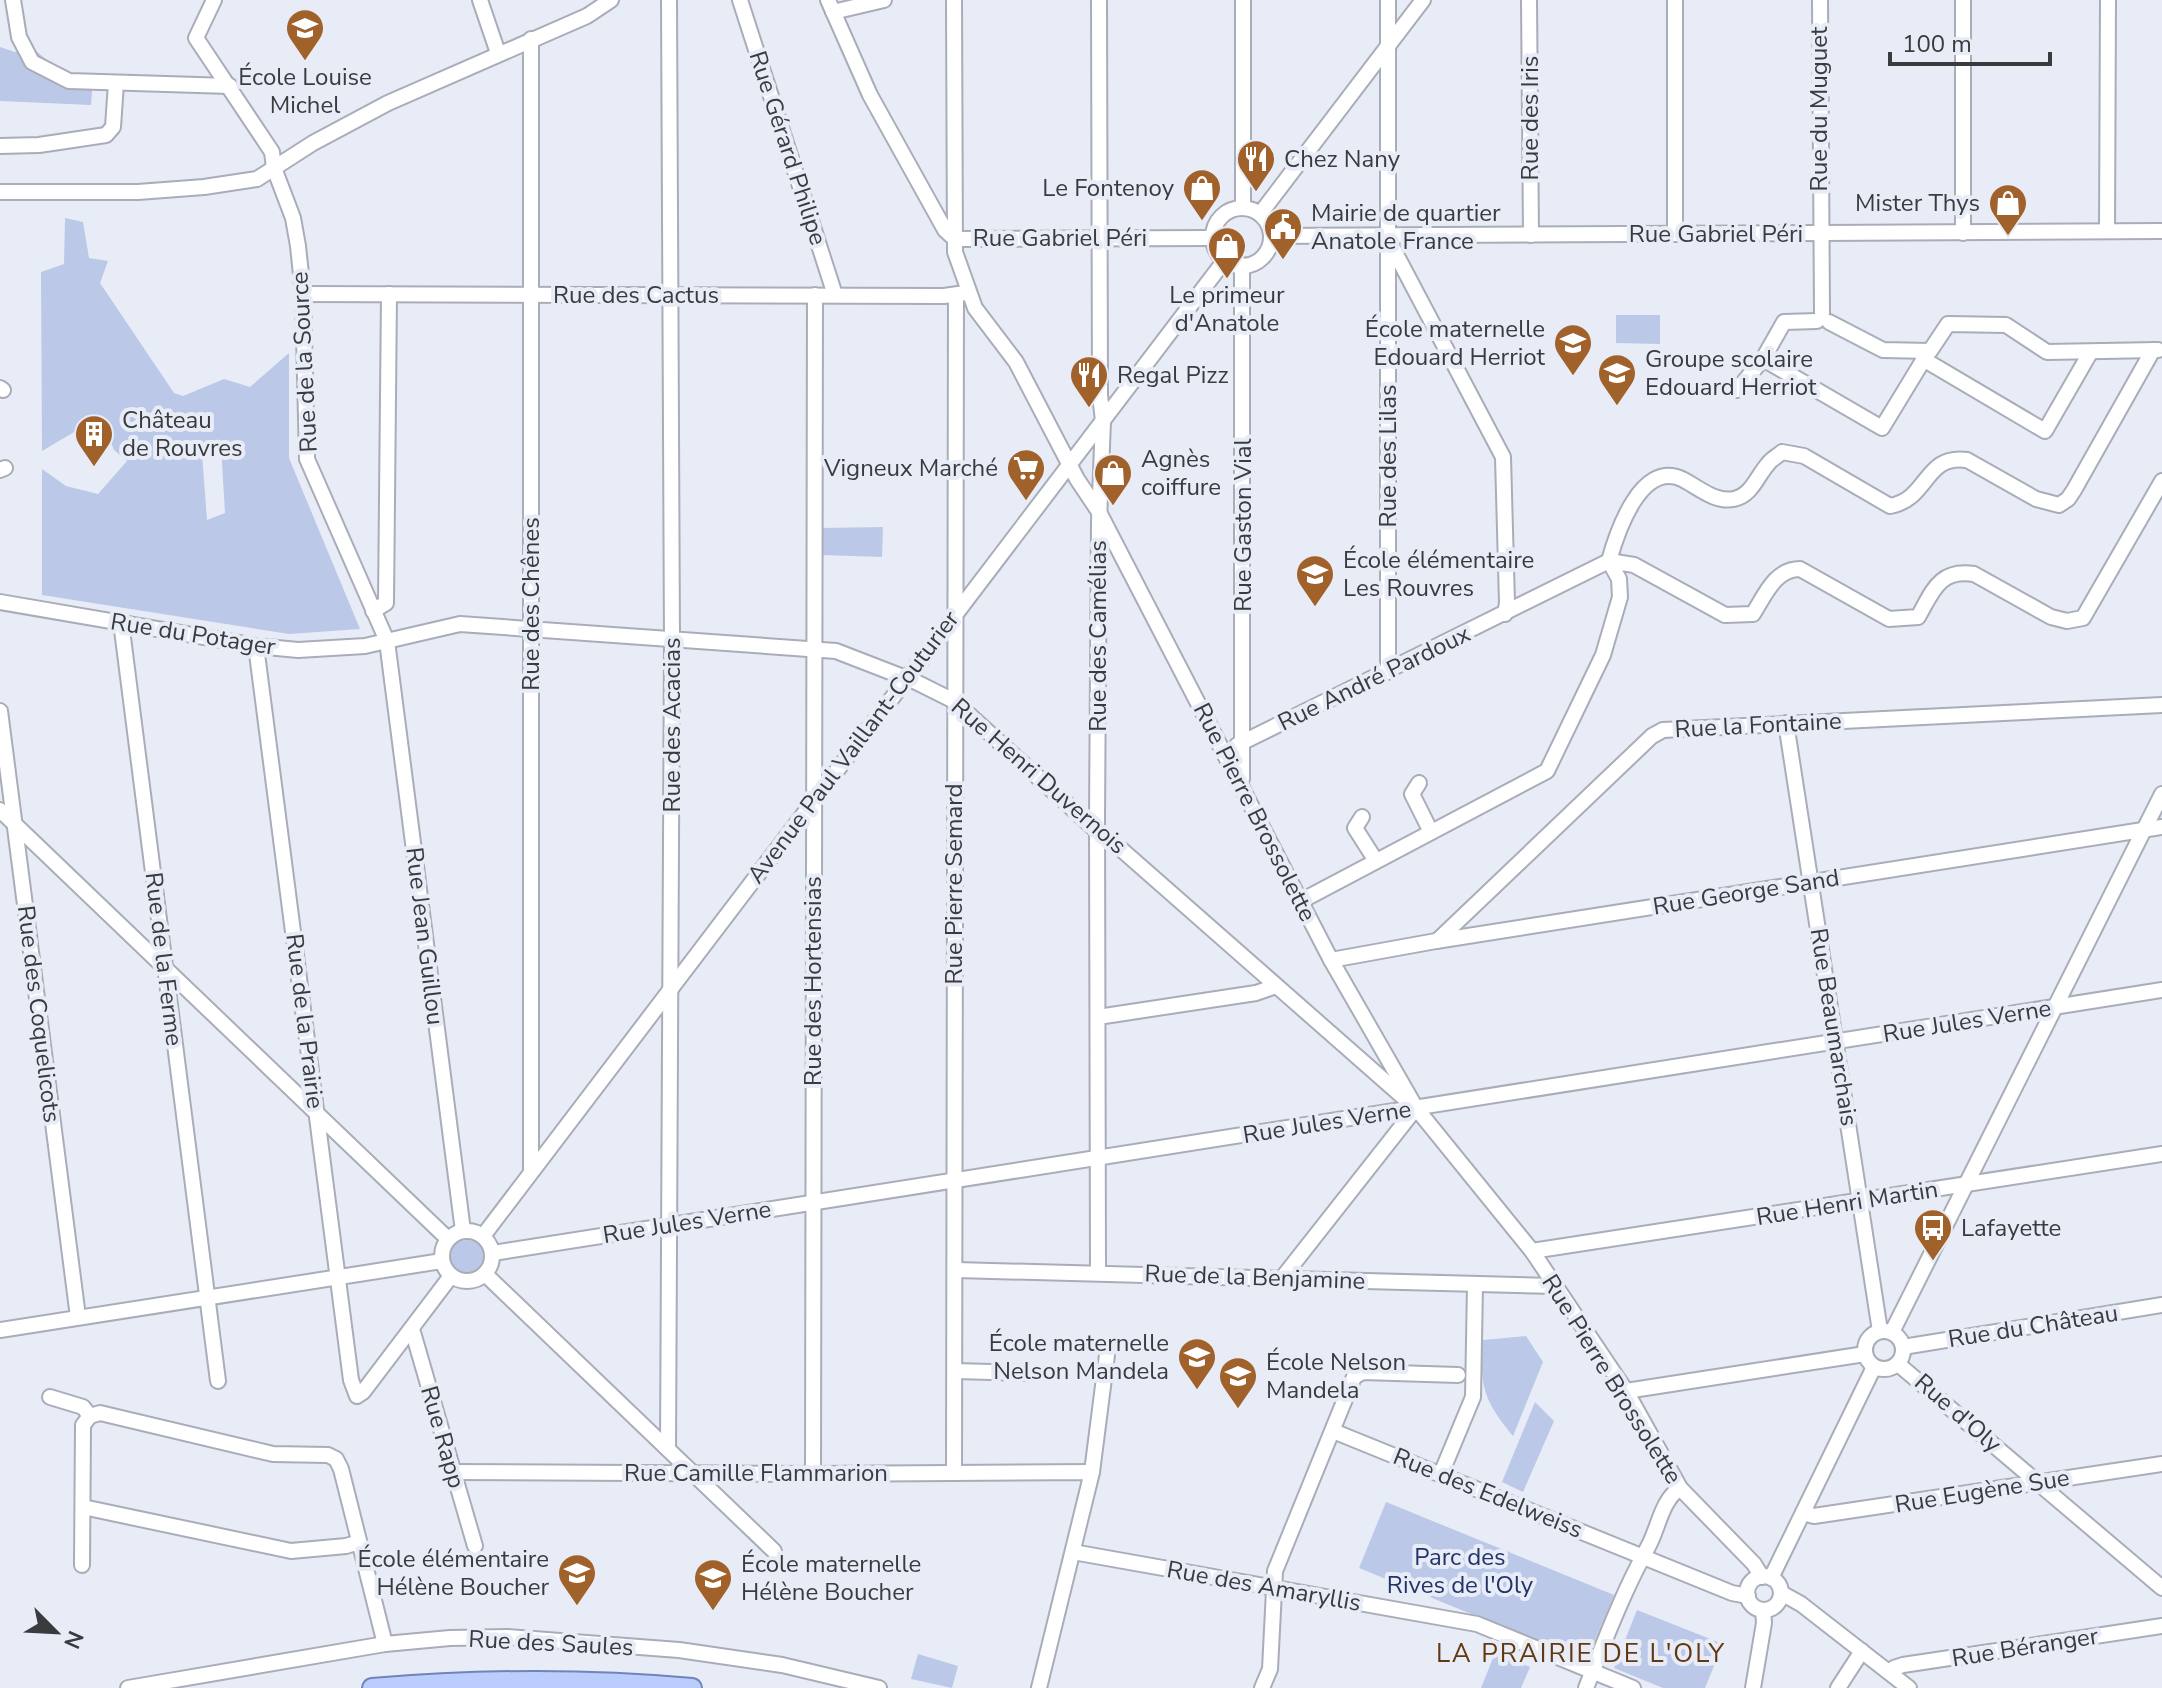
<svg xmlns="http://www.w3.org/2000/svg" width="2162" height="1688" font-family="'Nunito Sans',sans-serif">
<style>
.green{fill:#bbc8e8;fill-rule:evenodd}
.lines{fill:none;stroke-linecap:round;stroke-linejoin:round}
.minor-casing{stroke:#a9adb7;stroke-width:18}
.major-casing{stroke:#7084b9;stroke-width:22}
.minor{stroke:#fff;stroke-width:14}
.major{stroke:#bbcdfd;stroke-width:18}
.labels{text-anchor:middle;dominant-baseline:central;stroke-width:8;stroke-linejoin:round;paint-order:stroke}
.poi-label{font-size:24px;fill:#393b3f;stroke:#e8ecf7;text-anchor:start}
.street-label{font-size:24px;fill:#393b3f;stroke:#e8ecf7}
.park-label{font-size:24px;fill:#22336b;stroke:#e8ecf7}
.neighbourhood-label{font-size:26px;letter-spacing:2px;fill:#633811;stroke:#e8ecf7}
</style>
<rect width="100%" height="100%" fill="#e8ecf7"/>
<g class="green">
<polygon points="0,47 15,52 36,51 59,70 93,79 91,105 0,101"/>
<path d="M 65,218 L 83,222 L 89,258 L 108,261 L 100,283 L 174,393 L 183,396 L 224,379 L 250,387 L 289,353 L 289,458 L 360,629 L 289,634 L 42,595 L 42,469 L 66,486 L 98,494 L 127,461 L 114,450 L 107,433 L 81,428 L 42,451 L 41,272 L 64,264 ZM 221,446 L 225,513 L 207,520 L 202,454 Z"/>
<polygon points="1616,315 1660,315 1660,344 1616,343"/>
<polygon points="883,527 882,557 822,555 822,528"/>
<circle cx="467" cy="1257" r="17"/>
<path d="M 1526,1336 L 1543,1362 L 1513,1436 C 1484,1401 1479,1386 1483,1340 Z"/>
<polygon points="1535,1402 1554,1421 1523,1492 1502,1482"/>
<polygon points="1386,1502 1614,1595 1586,1661 1359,1568"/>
<polygon points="1637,1610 1723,1644 1705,1688 1663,1688 1614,1668"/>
<polygon points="1495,1653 1530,1667 1521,1688 1481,1688"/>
<polygon points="918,1654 958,1666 952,1688 911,1679"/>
</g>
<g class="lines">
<g class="minor-casing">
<g id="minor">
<polyline points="13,0 19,37 32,62 69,81 230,86"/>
<polyline points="214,0 196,38 272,152 274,168 293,218 298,246 303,294 307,459 387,641 463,1231"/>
<polyline points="480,0 498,53"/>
<polyline points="740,0 835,295"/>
<polyline points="828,0 870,95 945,230 955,239"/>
<polyline points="954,0 955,252 975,308 1016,362 1077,479 1099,512 1331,960 1416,1108 1532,1251 1626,1391 1680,1488 1754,1564 1762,1577"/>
<polyline points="1529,0 1531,235"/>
<polyline points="1675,0 1675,234"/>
<polyline points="1820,0 1822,313"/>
<polyline points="833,12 884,0"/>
<polyline points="531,39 531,1170"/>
<polyline points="0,146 39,145 106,135 113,127 116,83"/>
<polyline points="0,192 138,192 204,187 257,179 313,143 388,103 587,16 611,0"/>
<polyline points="1243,208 1243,0"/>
<circle cx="1242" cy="237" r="29"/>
<polyline points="1260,214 1423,0"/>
<polyline points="2107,231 2108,0"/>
<polyline points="1963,233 1963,0"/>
<polyline points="1271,236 2162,231"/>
<polyline points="955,239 1213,238"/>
<polyline points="1388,239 1503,457 1507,603 1505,614"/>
<polyline points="303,294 944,296 965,293"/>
<polyline points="1829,322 1883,350 1930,351 1948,324 2006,325 2047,352 2158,350"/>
<polyline points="1763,359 1882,428 1927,354"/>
<polyline points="1923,359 2045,431 2090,353"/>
<polyline points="0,388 3,390"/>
<polyline points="1737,390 1763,359 1784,322 1817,321"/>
<polyline points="0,470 5,468"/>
<path d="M 1609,561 C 1617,532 1641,460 1682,479 C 1698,487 1715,503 1734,499 C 1752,495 1757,476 1768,464 C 1771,459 1778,456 1782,452 L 1804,456 L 1890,506 C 1929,499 1924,454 1967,460 L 2036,499 L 2059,505 L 2068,499 L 2074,490 L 2153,350"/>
<path d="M 1609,561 L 1634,565 L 1725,615 L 1753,614 C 1765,595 1775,569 1800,569 L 1889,619 L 1918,617 C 1933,591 1939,569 1974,574 L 2051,617 L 2067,621 L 2083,618 L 2162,481"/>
<polyline points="0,602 256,646 298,650 365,646 460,624 836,651 916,682 954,701 1097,831 1122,850 1403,1097"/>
<polyline points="373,611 386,603 389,294"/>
<polyline points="121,622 218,1381"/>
<polyline points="256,646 351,1380 357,1396 363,1392 451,1276"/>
<polyline points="1388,672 1388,0"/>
<polyline points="0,711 78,1317"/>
<polyline points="1786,723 1880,1331"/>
<polyline points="1237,745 1609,561"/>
<polyline points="1242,779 1242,265"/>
<polyline points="1419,783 1412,794 1431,832"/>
<polyline points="0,810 448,1239"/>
<polyline points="1362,817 1355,828 1376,861"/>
<polyline points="1301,901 1547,771 1603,655 1620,597 1619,579 1609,561"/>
<polyline points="1437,941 1652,736 1663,730 2162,705"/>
<polyline points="1331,960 1436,941 2162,827"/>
<polyline points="1098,1017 1256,993 1276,986"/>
<circle cx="467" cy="1256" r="25"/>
<polyline points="483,1236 1225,260"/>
<polyline points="1532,1251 2162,1154"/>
<polyline points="493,1253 2162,990"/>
<polyline points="956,1270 1555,1286"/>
<polyline points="1098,1273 1097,819 1099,521 1103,421 1100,395 1099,0"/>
<polyline points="485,1274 774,1551"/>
<polyline points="1283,1277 1416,1108"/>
<polyline points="412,1329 475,1546"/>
<polyline points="0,1330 442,1261"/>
<circle cx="1884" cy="1350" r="19"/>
<polyline points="1892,1332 2162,794"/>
<polyline points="1903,1347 2162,1305"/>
<polyline points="1898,1364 2162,1588"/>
<polyline points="955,1371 1026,1373"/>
<polyline points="1626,1391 1865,1354"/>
<polyline points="50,1397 83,1407 90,1416"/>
<polyline points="1333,1431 1732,1593 1748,1596"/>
<polyline points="668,1449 672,643 669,0"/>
<polyline points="453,1472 813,1474 1092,1472 1039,1688"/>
<polyline points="1092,1472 1108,1347"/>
<polyline points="954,1473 956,295"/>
<polyline points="813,1474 815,295"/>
<polyline points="1441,1474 1473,1397 1475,1285"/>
<polyline points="83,1507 291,1551 346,1546 359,1542"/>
<polyline points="1803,1513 1814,1516 2162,1464"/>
<polyline points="1073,1552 1477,1624 1633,1688"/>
<polyline points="82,1565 83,1425 90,1416 100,1413 273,1454 328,1455 336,1459 341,1469 385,1644"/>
<circle cx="1764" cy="1593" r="17"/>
<polyline points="1771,1578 1874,1367"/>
<polyline points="1781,1593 1801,1604 1909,1688"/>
<polyline points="1890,1672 1894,1668 1903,1665 2162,1626"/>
<polyline points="128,1688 385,1644 450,1638 507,1637 679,1650 782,1665 879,1688"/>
<polyline points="1262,1688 1270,1669 1275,1571 1354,1377 1363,1372 1458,1375"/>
<path d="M 1586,1688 C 1605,1640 1623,1592 1648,1547 C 1659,1527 1661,1501 1680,1488"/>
<polyline points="1753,1688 1764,1623 1763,1610"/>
<polyline points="1838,1688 1862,1651"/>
</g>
</g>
<g class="major-casing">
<path id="major" d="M 372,1688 C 479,1679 585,1678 692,1688"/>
</g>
<use href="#minor" class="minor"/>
<use href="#major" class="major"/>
</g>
<defs>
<g id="school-pin" transform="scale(2)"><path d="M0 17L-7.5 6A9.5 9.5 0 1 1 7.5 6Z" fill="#a1612a" stroke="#e8ecf7"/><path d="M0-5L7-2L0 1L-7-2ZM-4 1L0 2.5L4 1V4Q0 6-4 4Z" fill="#fff"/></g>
<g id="restaurant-pin" transform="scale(2)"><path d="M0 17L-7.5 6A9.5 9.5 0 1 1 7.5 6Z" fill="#a1612a" stroke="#e8ecf7"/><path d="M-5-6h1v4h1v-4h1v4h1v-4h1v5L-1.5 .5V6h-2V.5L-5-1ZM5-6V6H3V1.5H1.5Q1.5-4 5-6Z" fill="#fff"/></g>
<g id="shop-pin" transform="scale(2)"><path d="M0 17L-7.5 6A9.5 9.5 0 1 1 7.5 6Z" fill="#a1612a" stroke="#e8ecf7"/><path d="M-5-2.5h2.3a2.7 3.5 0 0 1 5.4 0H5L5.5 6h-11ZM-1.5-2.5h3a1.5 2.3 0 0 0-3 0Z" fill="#fff"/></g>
<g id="civic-pin" transform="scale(2)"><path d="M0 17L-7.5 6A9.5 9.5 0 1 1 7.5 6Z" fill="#a1612a" stroke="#e8ecf7"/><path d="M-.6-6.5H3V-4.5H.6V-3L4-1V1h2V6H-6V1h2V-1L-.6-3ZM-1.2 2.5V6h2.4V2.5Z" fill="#fff"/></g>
<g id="building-pin" transform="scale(2)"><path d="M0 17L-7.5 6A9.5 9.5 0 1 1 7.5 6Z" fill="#a1612a" stroke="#e8ecf7"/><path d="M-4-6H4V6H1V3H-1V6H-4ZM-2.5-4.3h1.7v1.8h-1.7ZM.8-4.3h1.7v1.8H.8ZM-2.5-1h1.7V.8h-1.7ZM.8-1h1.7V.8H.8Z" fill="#fff"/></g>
<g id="supermarket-pin" transform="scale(2)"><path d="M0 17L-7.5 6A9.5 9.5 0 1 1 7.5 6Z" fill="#a1612a" stroke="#e8ecf7"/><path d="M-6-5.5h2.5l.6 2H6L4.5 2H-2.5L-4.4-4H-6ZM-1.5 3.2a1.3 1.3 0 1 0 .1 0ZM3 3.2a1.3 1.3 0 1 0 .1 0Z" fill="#fff"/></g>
<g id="bus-pin" transform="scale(2)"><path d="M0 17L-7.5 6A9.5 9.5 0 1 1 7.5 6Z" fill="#a1612a" stroke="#e8ecf7"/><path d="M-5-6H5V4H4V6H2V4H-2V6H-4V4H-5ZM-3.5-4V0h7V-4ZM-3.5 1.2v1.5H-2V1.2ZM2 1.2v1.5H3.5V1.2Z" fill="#fff"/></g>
</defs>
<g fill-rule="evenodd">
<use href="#school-pin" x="305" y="28"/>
<use href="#restaurant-pin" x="1256" y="159"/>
<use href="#shop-pin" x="1202" y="188"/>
<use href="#shop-pin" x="2008" y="203"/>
<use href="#civic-pin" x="1283" y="227"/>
<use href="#shop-pin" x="1227" y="246"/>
<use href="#school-pin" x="1573" y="343"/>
<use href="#school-pin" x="1617" y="373"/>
<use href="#restaurant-pin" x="1089" y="375"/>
<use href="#building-pin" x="94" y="434"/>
<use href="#supermarket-pin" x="1026" y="468"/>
<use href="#shop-pin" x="1113" y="473"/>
<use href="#school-pin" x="1315" y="574"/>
<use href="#bus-pin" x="1933" y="1228"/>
<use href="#school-pin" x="1197" y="1357"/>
<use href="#school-pin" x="1238" y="1376"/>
<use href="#school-pin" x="577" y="1573"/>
<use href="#school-pin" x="713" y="1578"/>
</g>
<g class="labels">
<g class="poi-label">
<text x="305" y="77" text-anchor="middle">École Louise<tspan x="305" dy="28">Michel</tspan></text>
<text x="1284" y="159">Chez Nany</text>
<text x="1174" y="188" text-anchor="end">Le Fontenoy</text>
<text x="1980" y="203" text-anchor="end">Mister Thys</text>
<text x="1311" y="213">Mairie de quartier<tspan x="1311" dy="28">Anatole France</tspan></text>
<text x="1227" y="295" text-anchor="middle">Le primeur<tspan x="1227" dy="28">d'Anatole</tspan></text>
<text x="1545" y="329" text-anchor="end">École maternelle<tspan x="1545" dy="28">Edouard Herriot</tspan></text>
<text x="1645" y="359">Groupe scolaire<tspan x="1645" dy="28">Edouard Herriot</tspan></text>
<text x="1117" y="375">Regal Pizz</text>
<text x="122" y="420">Château<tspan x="122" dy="28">de Rouvres</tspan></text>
<text x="1141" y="459">Agnès<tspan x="1141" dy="28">coiffure</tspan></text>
<text x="998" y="468" text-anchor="end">Vigneux Marché</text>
<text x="1343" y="560">École élémentaire<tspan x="1343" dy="28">Les Rouvres</tspan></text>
<text x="1961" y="1228">Lafayette</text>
<text x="1169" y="1343" text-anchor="end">École maternelle<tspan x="1169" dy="28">Nelson Mandela</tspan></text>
<text x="1266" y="1362">École Nelson<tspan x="1266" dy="28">Mandela</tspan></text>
<text x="549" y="1559" text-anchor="end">École élémentaire<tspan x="549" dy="28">Hélène Boucher</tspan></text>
<text x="741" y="1564">École maternelle<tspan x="741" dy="28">Hélène Boucher</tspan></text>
</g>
<g class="street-label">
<text transform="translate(1819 109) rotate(-90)">Rue du Muguet</text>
<text transform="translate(1530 118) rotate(-90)">Rue des Iris</text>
<text transform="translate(788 148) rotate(72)">Rue Gérard Philipe</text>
<text x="1716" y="234">Rue Gabriel Péri</text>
<text x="1060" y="238">Rue Gabriel Péri</text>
<text x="636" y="295">Rue des Cactus</text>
<text transform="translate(304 362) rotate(-93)">Rue de la Source</text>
<text transform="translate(1388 456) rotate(-90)">Rue des Lilas</text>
<text transform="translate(1243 525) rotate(-90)">Rue Gaston Vial</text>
<text transform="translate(531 604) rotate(-90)">Rue des Chênes</text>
<text transform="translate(193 634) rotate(9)">Rue du Potager</text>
<text transform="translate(1098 636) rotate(-90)">Rue des Camélias</text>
<text transform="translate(1374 678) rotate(-26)">Rue André Pardoux</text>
<text transform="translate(672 725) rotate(-90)">Rue des Acacias</text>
<text transform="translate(1758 725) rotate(-3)">Rue la Fontaine</text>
<text transform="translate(853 747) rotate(-53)">Avenue Paul Vaillant-Couturier</text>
<text transform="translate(1039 776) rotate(41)">Rue Henri Duvernois</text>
<text transform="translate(1255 812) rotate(63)">Rue Pierre Brossolette</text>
<text transform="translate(954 884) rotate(-90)">Rue Pierre Semard</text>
<text transform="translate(1746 892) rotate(-9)">Rue George Sand</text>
<text transform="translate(425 936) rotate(83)">Rue Jean Guillou</text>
<text transform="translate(164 959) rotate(83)">Rue de la Ferme</text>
<text transform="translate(813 981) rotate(-90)">Rue des Hortensias</text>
<text transform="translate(39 1014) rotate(83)">Rue des Coquelicots</text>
<text transform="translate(305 1021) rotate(83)">Rue de la Prairie</text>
<text transform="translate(1967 1021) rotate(-9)">Rue Jules Verne</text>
<text transform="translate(1834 1027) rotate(81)">Rue Beaumarchais</text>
<text transform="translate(1327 1122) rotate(-9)">Rue Jules Verne</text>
<text transform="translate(1847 1203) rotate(-9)">Rue Henri Martin</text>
<text transform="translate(687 1222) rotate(-9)">Rue Jules Verne</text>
<text transform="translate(1255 1277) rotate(2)">Rue de la Benjamine</text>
<text transform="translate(2033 1326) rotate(-9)">Rue du Château</text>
<text transform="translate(1612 1379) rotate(58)">Rue Pierre Brossolette</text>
<text transform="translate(1958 1413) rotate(41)">Rue d'Oly</text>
<text transform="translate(443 1437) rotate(74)">Rue Rapp</text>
<text x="756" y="1473">Rue Camille Flammarion</text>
<text transform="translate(1982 1491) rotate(-9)">Rue Eugène Sue</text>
<text transform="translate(1488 1493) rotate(22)">Rue des Edelweiss</text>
<text transform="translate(1264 1586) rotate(10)">Rue des Amaryllis</text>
<text transform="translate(551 1643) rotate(3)">Rue des Saules</text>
<text transform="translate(2025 1647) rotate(-9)">Rue Béranger</text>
</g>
<g class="park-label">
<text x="1460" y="1557">Parc des<tspan x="1460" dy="28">Rives de l'Oly</tspan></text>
</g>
<g class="neighbourhood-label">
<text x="1581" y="1653">LA PRAIRIE DE L'OLY</text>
</g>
</g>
<g transform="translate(56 1632) rotate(114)" stroke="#e8ecf7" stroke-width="6" paint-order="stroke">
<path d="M0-6L14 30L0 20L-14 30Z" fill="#393b3f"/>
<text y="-12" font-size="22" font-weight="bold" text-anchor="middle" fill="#393b3f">N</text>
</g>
<path d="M1890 52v12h160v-12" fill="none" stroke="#393b3f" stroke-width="4"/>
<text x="1902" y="52" font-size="24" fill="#393b3f" stroke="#e8ecf7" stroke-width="6" paint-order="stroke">100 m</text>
</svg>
